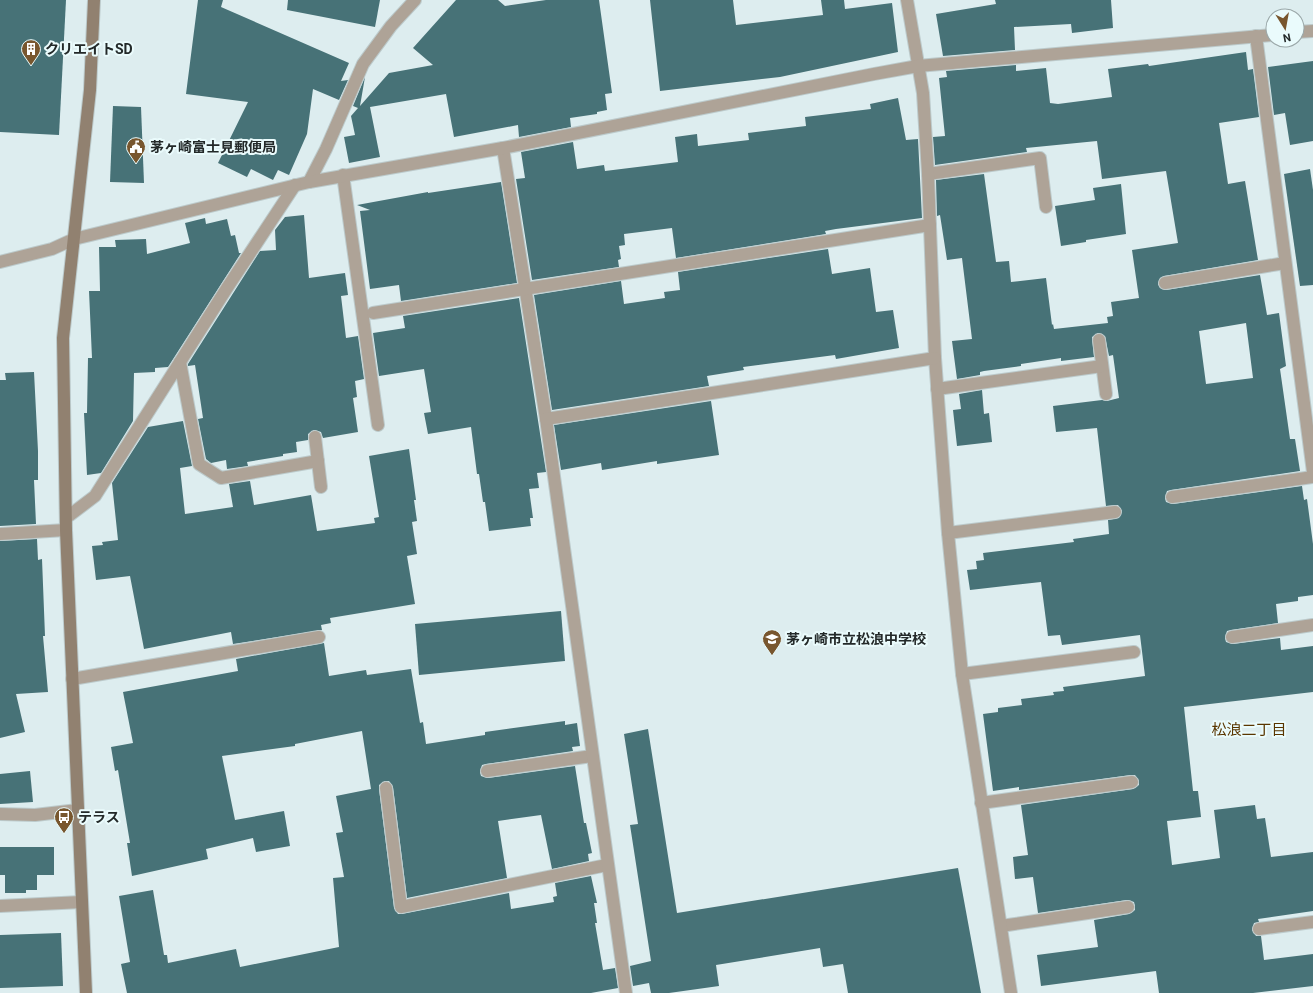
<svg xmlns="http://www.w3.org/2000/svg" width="1313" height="993" font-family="Roboto,'Noto Sans JP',sans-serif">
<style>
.building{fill:#477277;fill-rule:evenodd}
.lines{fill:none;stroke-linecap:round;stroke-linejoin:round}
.lane-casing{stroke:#bccacb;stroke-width:14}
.street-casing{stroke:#bccacb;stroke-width:14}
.secondary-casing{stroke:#bccacb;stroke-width:14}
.lane{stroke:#aea397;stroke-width:12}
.street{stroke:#aea397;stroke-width:12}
.secondary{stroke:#918170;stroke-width:12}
.labels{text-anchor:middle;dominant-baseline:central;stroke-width:4;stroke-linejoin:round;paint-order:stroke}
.poi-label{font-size:14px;font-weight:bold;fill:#232929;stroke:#eafbfc;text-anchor:start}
.neighbourhood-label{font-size:15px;fill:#5a3600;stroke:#eafbfc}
</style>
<rect width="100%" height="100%" fill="#ddedef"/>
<g class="building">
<polygon points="0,0 66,0 59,135 0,132"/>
<polygon points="198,0 223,0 221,7 349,63 341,81 348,80 339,100 313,89 307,134 289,175 278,170 273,180 251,169 247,177 218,163 248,102 186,94"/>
<polygon points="288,0 380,0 375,27 287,10"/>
<polygon points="456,0 498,0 505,6 546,0 599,0 612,93 605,94 607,110 597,112 597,114 570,118 571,127 519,137 518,125 454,137 446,94 370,107 380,157 349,163 344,137 355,135 351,116 358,108 353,106 365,77 360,106 389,73 433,65 413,48"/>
<polygon points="650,0 733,0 736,25 823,15 821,0 844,0 845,9 892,3 898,52 780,77 660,91"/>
<polygon points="995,0 1111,0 1113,28 1072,33 1071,24 1014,27 1015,50 943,56 936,14 996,4"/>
<path d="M 1246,52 L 1248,70 L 1253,69 L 1259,117 L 1219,123 L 1228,184 L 1245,181 L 1258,260 L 1164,276 L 1160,278 L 1158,284 L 1160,288 L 1166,290 L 1260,275 L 1267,315 L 1279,313 L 1286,366 L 1280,369 L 1290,439 L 1295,439 L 1300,471 L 1171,490 L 1167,491 L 1165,498 L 1166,502 L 1173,504 L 1302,486 L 1304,500 L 1307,499 L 1313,544 L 1313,595 L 1298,597 L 1298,601 L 1276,604 L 1278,623 L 1231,630 L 1227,631 L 1225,638 L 1226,642 L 1233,644 L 1280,638 L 1281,650 L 1313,646 L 1313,692 L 1184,707 L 1193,791 L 1198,791 L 1201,817 L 1167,821 L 1172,865 L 1220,858 L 1214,810 L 1255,805 L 1257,819 L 1265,818 L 1271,857 L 1313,852 L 1313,911 L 1258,919 L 1259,922 L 1254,923 L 1252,930 L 1256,936 L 1261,936 L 1264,960 L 1313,954 L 1313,986 L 1253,993 L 1159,993 L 1156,971 L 1041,986 L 1037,955 L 1098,947 L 1094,920 L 1129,914 L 1135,910 L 1135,906 L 1134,902 L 1127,900 L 1038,913 L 1033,877 L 1015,879 L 1013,857 L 1028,855 L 1021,805 L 1133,789 L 1139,785 L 1139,781 L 1135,775 L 1131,775 L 1019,790 L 1019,787 L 993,791 L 983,714 L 998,712 L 998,708 L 1022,705 L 1021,699 L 1054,695 L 1053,692 L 1064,691 L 1063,687 L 1145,676 L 1140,635 L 1062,645 L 1060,635 L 1048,636 L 1041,582 L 970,590 L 967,570 L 977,569 L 976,561 L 984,560 L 983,553 L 1074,542 L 1073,539 L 1109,534 L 1108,520 L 1119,518 L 1122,511 L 1118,505 L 1106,506 L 1097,428 L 1056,432 L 1053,406 L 1102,400 L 1107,401 L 1119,398 L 1113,355 L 1109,356 L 1105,336 L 1098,333 L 1092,337 L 1094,357 L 1061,361 L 1061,358 L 1021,364 L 1021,366 L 984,371 L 980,372 L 980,375 L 957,379 L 952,341 L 972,339 L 962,258 L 947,260 L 940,215 L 937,216 L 936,180 L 984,174 L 996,262 L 1009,261 L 1011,282 L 1046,278 L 1052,325 L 1053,324 L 1054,329 L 1108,323 L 1107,317 L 1113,316 L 1111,302 L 1139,298 L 1132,250 L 1178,243 L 1166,171 L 1102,179 L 1097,141 L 1026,148 L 1027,152 L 935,165 L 933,137 L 945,136 L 939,78 L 947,77 L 946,71 L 1016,65 L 1016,71 L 1046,68 L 1050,103 L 1058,104 L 1112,97 L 1108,69 L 1148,64 L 1149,66 ZM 1246,323 L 1253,378 L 1206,384 L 1199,331 Z"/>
<polygon points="1313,61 1313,141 1290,145 1285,113 1274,115 1268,67"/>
<polygon points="898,98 906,140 918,139 922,218 836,229 825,231 826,234 676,258 672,228 624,234 625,245 619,246 621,259 618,260 619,267 532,280 516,179 525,178 521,152 573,142 577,169 604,165 605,171 678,162 675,137 697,134 698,146 749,140 748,133 806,126 805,117 871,109 870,104"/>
<polygon points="113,106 141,107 144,183 110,182"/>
<polygon points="1310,169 1313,190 1313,285 1300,286 1284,174"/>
<polygon points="501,182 517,283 401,301 399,285 370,289 360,211 370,210 357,205 428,192 428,193"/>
<polygon points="1121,184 1126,234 1086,240 1086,242 1061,246 1055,206 1095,200 1093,188"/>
<polygon points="304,215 309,278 345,273 348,295 341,296 346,338 358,336 364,379 355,381 357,397 353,398 358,432 323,438 321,432 314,430 308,434 308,440 296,442 297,452 283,454 283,456 247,462 248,466 227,469 226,460 211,463 206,459 198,419 203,418 195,365 188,366 188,364 260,251 276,250 275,230 285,217"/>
<polygon points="205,218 206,224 227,219 231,236 235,235 239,253 241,253 168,367 155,368 155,372 134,373 133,421 101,473 87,475 84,413 87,413 88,358 92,358 89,291 100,291 99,247 116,247 115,240 146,239 147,254 190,243 185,223"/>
<polygon points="828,249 832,274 870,268 876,312 893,310 899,348 836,359 835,355 743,367 744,370 707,376 709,386 552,410 534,295 621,281 624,304 665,298 664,292 680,290 678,272"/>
<polygon points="519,298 546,472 537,473 539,488 529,489 533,518 530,518 531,526 489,531 485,502 483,502 479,474 477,474 471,427 428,434 424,413 431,412 424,369 379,376 373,333 405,328 403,316"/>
<polygon points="34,372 38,451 38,480 34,480 36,524 0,526 0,380 6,380 5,373"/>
<polygon points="982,390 984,414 989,413 992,442 957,446 953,410 961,409 959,394"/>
<polygon points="711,401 719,455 657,464 657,461 602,470 601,463 561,470 554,425"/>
<polygon points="183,421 192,466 180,468 185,514 233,507 229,484 250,481 254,505 311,495 317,531 375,523 374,518 379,517 369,456 409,449 416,500 414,500 417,521 412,522 417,554 407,556 415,604 330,618 331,623 321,625 322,630 233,644 231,632 144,649 130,576 96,580 92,546 103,545 102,542 118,540 112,483 148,427"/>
<polygon points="37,539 38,560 42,559 45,636 43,636 48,692 16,694 25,732 0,738 0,541"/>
<polygon points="561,611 565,661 419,675 415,624"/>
<polygon points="324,643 329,676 366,670 367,675 411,669 420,723 423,722 426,744 485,735 485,732 565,721 565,725 577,723 580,746 572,747 573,751 486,764 482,765 480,772 481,776 488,778 575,766 584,823 586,823 592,853 588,854 589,861 552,869 541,815 498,821 507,878 407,898 393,787 389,781 385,781 379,785 379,789 394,908 398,914 402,914 509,893 511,909 554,902 553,897 557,896 555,883 591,876 597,903 594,903 597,923 595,923 603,970 615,968 618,988 591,993 127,993 121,964 130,962 119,896 153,890 164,955 167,955 168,963 236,949 240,967 339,947 333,878 344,877 336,833 343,832 336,796 371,789 362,731 295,744 295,746 222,756 235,820 284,811 290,846 256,852 253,838 206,849 208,859 132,876 127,843 130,843 118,770 115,771 111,747 133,743 123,692 238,671 236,659"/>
<polygon points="648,729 677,913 958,868 981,993 848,993 843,964 823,967 820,948 716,965 719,986 669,993 651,993 649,983 633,986 630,966 651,961 630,825 638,824 624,734"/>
<polygon points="30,771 33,802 0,804 0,774"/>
<polygon points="0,847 54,847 54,875 37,875 37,890 26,890 26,893 5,893 5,875 0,875"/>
<polygon points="61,933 63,986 0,988 0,935"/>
</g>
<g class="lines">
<g class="lane-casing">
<g id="lane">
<polyline points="928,174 1040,158 1046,207"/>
<polyline points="343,175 378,425"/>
<polyline points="1165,283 1285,263"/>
<polyline points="1099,340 1106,394"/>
<polyline points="937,389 1102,366"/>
<polyline points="1232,637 1313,625"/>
<polyline points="962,674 1134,652"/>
<polyline points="72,679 319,637"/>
<polyline points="487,771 592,756"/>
<polyline points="386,788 401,907 607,865"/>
<polyline points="981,803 1132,782"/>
<polyline points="1001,926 1128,907"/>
<polyline points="1259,929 1313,922"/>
</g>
</g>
<g class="street-casing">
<g id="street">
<polyline points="907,0 923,93 928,174 935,358 948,533 962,674 1011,993"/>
<polyline points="1297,32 1313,31"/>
<polyline points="1256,36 1313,472"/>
<polyline points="503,148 546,419 626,993"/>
<polyline points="309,182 326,149 363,64 391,26 415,0"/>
<polyline points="0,262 52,249 74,239 309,182 503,148 874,74 918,66 1273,35"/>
<polyline points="373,313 930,225"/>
<polyline points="180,362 199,464 221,478 318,461"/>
<polyline points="546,419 935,358"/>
<polyline points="315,437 321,487"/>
<polyline points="1172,497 1313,477"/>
<polyline points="66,518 95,496 227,288 295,185"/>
<polyline points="948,533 1115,512"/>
<polyline points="0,534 66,530"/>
<polyline points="0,814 35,815 78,810"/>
<polyline points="0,906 82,902"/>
</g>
</g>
<g class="secondary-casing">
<polyline id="secondary" points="86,993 66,530 63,338 90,90 94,0"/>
</g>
<use href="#lane" class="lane"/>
<use href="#street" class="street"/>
<use href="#secondary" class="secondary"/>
</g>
<defs>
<g id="building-pin" transform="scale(1)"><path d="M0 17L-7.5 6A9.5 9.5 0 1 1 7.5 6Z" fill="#78562e" stroke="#eafbfc"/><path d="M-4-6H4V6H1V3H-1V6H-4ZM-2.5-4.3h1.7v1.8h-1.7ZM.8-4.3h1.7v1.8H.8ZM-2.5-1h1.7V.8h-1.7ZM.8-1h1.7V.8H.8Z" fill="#fff"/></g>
<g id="civic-pin" transform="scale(1)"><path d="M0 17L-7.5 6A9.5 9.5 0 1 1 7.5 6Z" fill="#78562e" stroke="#eafbfc"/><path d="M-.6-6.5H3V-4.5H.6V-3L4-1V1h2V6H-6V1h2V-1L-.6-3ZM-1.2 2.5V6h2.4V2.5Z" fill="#fff"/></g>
<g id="school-pin" transform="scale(1)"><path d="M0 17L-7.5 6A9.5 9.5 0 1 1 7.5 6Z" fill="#78562e" stroke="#eafbfc"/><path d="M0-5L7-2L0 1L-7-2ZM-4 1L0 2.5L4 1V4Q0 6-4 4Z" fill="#fff"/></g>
<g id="bus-pin" transform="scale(1)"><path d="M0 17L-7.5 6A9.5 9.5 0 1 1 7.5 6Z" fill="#78562e" stroke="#eafbfc"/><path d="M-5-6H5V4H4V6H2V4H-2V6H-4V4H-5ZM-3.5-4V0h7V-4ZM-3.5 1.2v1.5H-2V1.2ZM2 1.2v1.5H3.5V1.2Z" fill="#fff"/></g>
</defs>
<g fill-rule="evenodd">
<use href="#building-pin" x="31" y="49"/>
<use href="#civic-pin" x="136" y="147"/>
<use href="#school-pin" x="772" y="639"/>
<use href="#bus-pin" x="64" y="817"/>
</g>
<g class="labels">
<g class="poi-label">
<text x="45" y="49">クリエイトSD</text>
<text x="150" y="147">茅ヶ崎富士見郵便局</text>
<text x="786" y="639">茅ヶ崎市立松浪中学校</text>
<text x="78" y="817">テラス</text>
</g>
<g class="neighbourhood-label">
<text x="1249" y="730">松浪二丁目</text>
</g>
</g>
<g transform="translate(1285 28) rotate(169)"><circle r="19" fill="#eafbfc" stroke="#9aa7a8"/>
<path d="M0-3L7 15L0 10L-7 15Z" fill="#78562e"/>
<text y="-6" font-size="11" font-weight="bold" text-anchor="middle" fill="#232929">N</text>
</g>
</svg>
